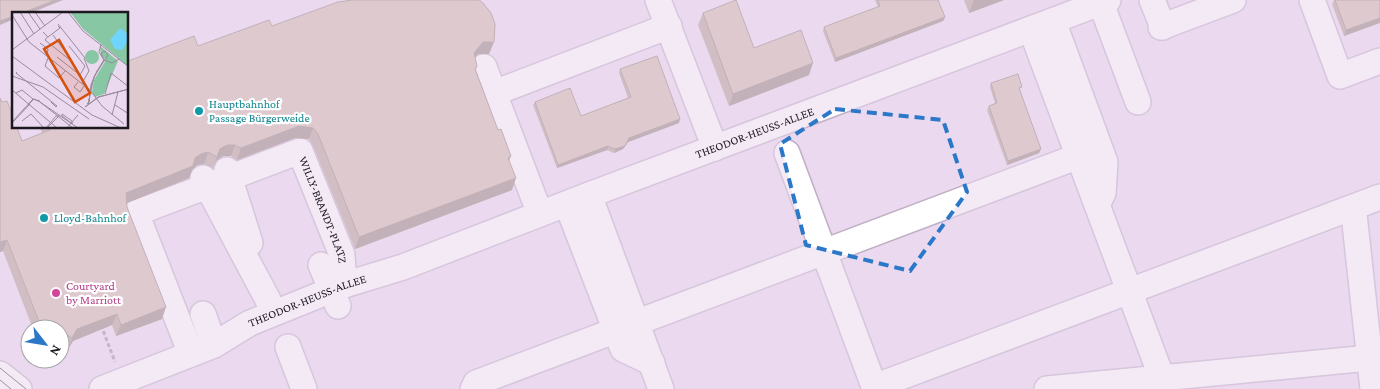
<svg xmlns="http://www.w3.org/2000/svg" width="1380" height="389" font-family="'Crimson Pro',serif">
<style>
.lines{fill:none;stroke-linecap:round;stroke-linejoin:round}
.minor-casing{stroke:#c0afc5;stroke-width:28}
.path{stroke:#988b9c;stroke-width:3;stroke-dasharray:4 2.5;stroke-linecap:butt}
.minor{stroke:#fff;stroke-width:25}
.tram{stroke:#3f3741;stroke-width:1}
.wall{fill:#b49d91}
.shaded-wall{fill:#928076}
.building{fill:#d1b7a9;stroke:#928076}
.marked{fill:none;stroke:#2c78c8;stroke-width:4;stroke-dasharray:10 6;stroke-linejoin:round}
.culture-dot{fill:#0f9aa8;stroke:#fff;stroke-width:2}
.hotel-dot{fill:#d1479c;stroke:#fff;stroke-width:2}
.labels{text-anchor:middle;dominant-baseline:central;stroke-width:4.5;stroke-linejoin:round;paint-order:stroke}
.culture-label{font-size:12px;fill:#0d838f;stroke:#fff;text-anchor:start}
.street-label{font-size:12px;fill:#1d171f;stroke:#fff}
.hotel-label{font-size:12px;fill:#b23c85;stroke:#fff;text-anchor:start}
.inset-road{fill:none;stroke:#988b9c;stroke-width:1}
.view{fill:#d4520e;fill-opacity:0.15;stroke:#d4520e;stroke-width:2.5}
.inset-edge{fill:none;stroke:#1d171f;stroke-width:2.5}
</style>
<rect width="100%" height="100%" fill="#ead9ef"/>
<g class="lines">
<g class="minor-casing">
<g id="minor">
<polyline points="658,0 715,148"/>
<polyline points="1152,0 1163,27"/>
<polyline points="1312,0 1340,76 1380,61"/>
<polyline points="1101,3 1138,102"/>
<polyline points="1053,21 1105,162 1103,193 1097,205"/>
<polyline points="1161,27 1233,0"/>
<polyline points="1031,29 1166,389"/>
<polyline points="484,67 540,214"/>
<polyline points="494,93 669,26"/>
<polyline points="787,153 875,389"/>
<polyline points="227,170 250,243"/>
<polyline points="203,178 268,300"/>
<polyline points="589,195 661,389"/>
<polyline points="567,204 623,349 652,363"/>
<polyline points="1354,214 1373,389"/>
<polyline points="321,265 338,306"/>
<polyline points="203,314 214,345"/>
<polyline points="288,347 304,389"/>
<path id="s1" d="M 191,354 L 136,213 L 300,151 L 342,255 L 344,285"/>
<polyline points="0,374 19,389"/>
<polyline points="874,387 1380,197"/>
<path id="s2" d="M 102,389 L 214,345 L 250,323 L 344,285 L 403,267 L 589,195 L 1108,0"/>
<polyline points="473,389 476,383 1079,156"/>
<polyline points="1047,389 1380,357"/>
</g>
</g>
<polyline class="path" points="101,325 115,362"/>
<use href="#minor" class="minor"/>
<g class="tram">
<polyline points="0,368 26,389"/>
<polyline points="0,380 11,389"/>
</g>
</g>
<g class="wall">
<polygon points="875,0 938,0 945,17 943,21 835,62 823,31 824,27 878,7"/>
<polygon points="964,0 1004,0 969,13"/>
<polygon points="1334,0 1380,0 1344,36 1332,4"/>
<polygon points="703,13 754,48 809,75 729,106 698,25"/>
<polygon points="272,26 489,54 478,54 475,58 477,66 476,70 498,130 511,156 509,162 512,190 355,249 313,146 309,139 295,138 237,160 231,156 223,156 216,161 213,168 204,164 197,165 192,170 189,178 127,203 127,207 162,319 116,336 112,325 73,341 68,349 61,345 60,329 33,329 3,251 0,252 0,98 2,102 22,141 42,133 40,128 128,128 198,46"/>
<polygon points="620,69 679,123 628,142 623,149 614,153 607,150 557,168 533,105 535,102 581,116 628,98 619,73"/>
<polygon points="991,83 1021,90 1020,91 1041,149 1039,153 1007,165 987,110 989,106 995,103 990,87"/>
</g>
<g class="shaded-wall">
<polygon points="55,0 63,0 28,14 20,14"/>
<polygon points="974,0 1004,0 969,13"/>
<polygon points="14,16 14,19 0,25 0,21"/>
<polygon points="945,17 943,21 835,62 836,58"/>
<polygon points="1380,18 1380,23 1344,36 1346,30"/>
<polygon points="483,42 494,42 489,54 478,54 470,64 474,53"/>
<polygon points="813,63 809,75 729,106 733,94"/>
<polygon points="680,119 679,123 628,142 623,149 614,153 615,149 629,138"/>
<polygon points="299,126 313,128 309,139 295,138 237,160 241,148"/>
<polygon points="227,145 235,145 231,156 223,156 216,161 213,168 220,149"/>
<polygon points="608,146 607,150 557,168 558,165"/>
<polygon points="1041,149 1039,153 1007,165 1008,161"/>
<polygon points="208,152 204,164 197,165 192,170 189,178 122,205 126,193 195,158 201,154"/>
<polygon points="516,178 512,190 355,249 359,237"/>
<polygon points="7,240 3,251 0,252 0,242"/>
<polygon points="166,307 162,319 116,336 121,325"/>
<polygon points="117,314 112,325 73,341 68,349 72,338 77,329"/>
<polygon points="66,334 61,345 60,346 60,336"/>
</g>
<g class="building">
<polygon points="0,0 55,0 20,14 14,14 14,16 0,21"/>
<polygon points="352,0 479,0 483,3 491,13 495,24 494,42 483,42 474,53 477,66 475,69 498,130 501,129 511,156 508,158 516,178 359,237 318,134 313,128 299,126 241,148 235,145 227,145 220,149 217,157 208,152 201,154 195,158 193,166 126,193 127,207 166,307 121,325 117,314 77,329 72,338 66,334 60,336 60,329 42,329 7,240 0,242 0,98 2,102 7,101 14,118 14,128 17,128 22,141 50,130 49,128 128,128 128,61 194,36 198,46 269,20 272,26 338,2"/>
<polygon points="736,0 754,48 801,30 813,63 733,94 703,13"/>
<polygon points="878,0 938,0 945,17 836,58 824,27 880,6"/>
<polygon points="1335,0 1380,0 1380,18 1346,30"/>
<polygon points="657,56 680,119 629,138 625,146 615,149 608,146 558,165 535,102 570,88 581,116 631,97 620,69"/>
<polygon points="1018,74 1022,87 1019,88 1041,149 1008,161 989,106 997,103 991,83"/>
</g>
<path d="M0 0H1380V389H0ZM 835,109 L 943,120 L 967,192 L 910,271 L 806,245 L 780,144 Z" fill="#ead9ef" fill-opacity=".55" fill-rule="evenodd"/>
<path class="marked" d="M 835,109 L 943,120 L 967,192 L 910,271 L 806,245 L 780,144 Z"/>
<g class="culture-dot">
<circle cx="199" cy="111" r="5"/>
<circle cx="44" cy="218" r="5"/>
</g>
<circle class="hotel-dot" cx="56" cy="293" r="5"/>
<g class="labels">
<g class="culture-label">
<text x="209" y="104">Hauptbahnhof<tspan x="209" dy="14">Passage Bürgerweide</tspan></text>
<text x="54" y="218">Lloyd-Bahnhof</text>
</g>
<g class="street-label">
<text stroke="none"><textPath href="#s2" startOffset="702">THEODOR-HEUSS-ALLEE</textPath></text>
<text stroke="none"><textPath href="#s1" startOffset="390">WILLY-BRANDT-PLATZ</textPath></text>
<text stroke="none"><textPath href="#s2" startOffset="224">THEODOR-HEUSS-ALLEE</textPath></text>
</g>
<g class="hotel-label">
<text x="66" y="286">Courtyard<tspan x="66" dy="14">by Marriott</tspan></text>
</g>
</g>
<g transform="translate(12 12)">
<rect width="116" height="116" fill="#ead9ef"/>
<path d="M 58,0 L 116,0 L 116,54 L 71,17 ZM 88,34 L 106,49 L 92,82 L 83,85 L 80,80 L 82,68 L 94,48 L 89,43 ZM73 45a7 7 0 1 1 14 0a7 7 0 1 1-14 0Z" fill="#87c7a4"/>
<path d="M 108,16 L 116,22 L 116,29 L 110,38 L 103,37 L 98,28 Z" fill="#70d5fd"/>
<path class="inset-road" d="M 8,0 L 22,22M 16,0 L 28,17M 23,0 L 33,14M 56,0 L 71,19 L 117,55M 0,3 L 17,30 L 78,78 L 90,94 L 112,112M 46,12 L 73,46M 31,20 L 36,25 L 48,16 L 46,14M 41,23 L 57,45M 36,24 L 33,28 L 58,48M 28,31 L 36,37 L 35,42M 89,32 L 87,40 L 92,48 L 100,51 L 107,47M 0,38 L 51,0M 0,44 L 80,103 L 109,116M 45,45 L 68,63 L 73,54 L 57,34M 36,46 L 33,54 L 47,66 L 53,59M 5,60 L 4,61 L 45,94 L 44,95 L 39,90M 0,64 L 31,75 L 77,107M 66,70 L 62,75 L 68,80 L 72,74M 70,71 L 77,59 L 72,46M 0,78 L 45,116M 4,81 L 10,78 L 21,87M 93,82 L 99,61 L 117,75M 28,90 L 61,116M 28,90 L 66,116M 75,92 L 77,90 L 78,80 L 81,68 L 85,59 L 92,48 L 89,41 L 93,39 L 96,43 L 83,63 L 79,73 L 77,90 L 76,93M 76,92 L 82,65 L 92,48M 16,93 L 22,87 L 28,90M 103,93 L 117,102M 73,95 L 86,85 L 117,77M 73,95 L 87,85 L 117,77M 100,103 L 106,80M 10,109 L 19,102 L 31,115M 0,110 L 21,87 L 28,89M 0,111 L 18,92M 60,111 L 59,111 L 50,104 L 50,102 L 60,109 L 60,112M 34,116 L 44,104 L 48,104M 35,116 L 47,104M 55,116 L 66,103"/>
<path class="view" d="M 47,28 L 78,81 L 63,90 L 32,37 Z"/>
<rect width="116" height="116" class="inset-edge"/>
</g>
<g transform="translate(45 344) rotate(121)"><circle r="24" fill="#ffffff" stroke="#a5a2a5"/>
<path d="M0-4L9 19L0 12L-9 19Z" fill="#2c78c8"/>
<text y="-8" font-size="14" font-weight="bold" text-anchor="middle" fill="#1d171f">N</text>
</g>
</svg>
